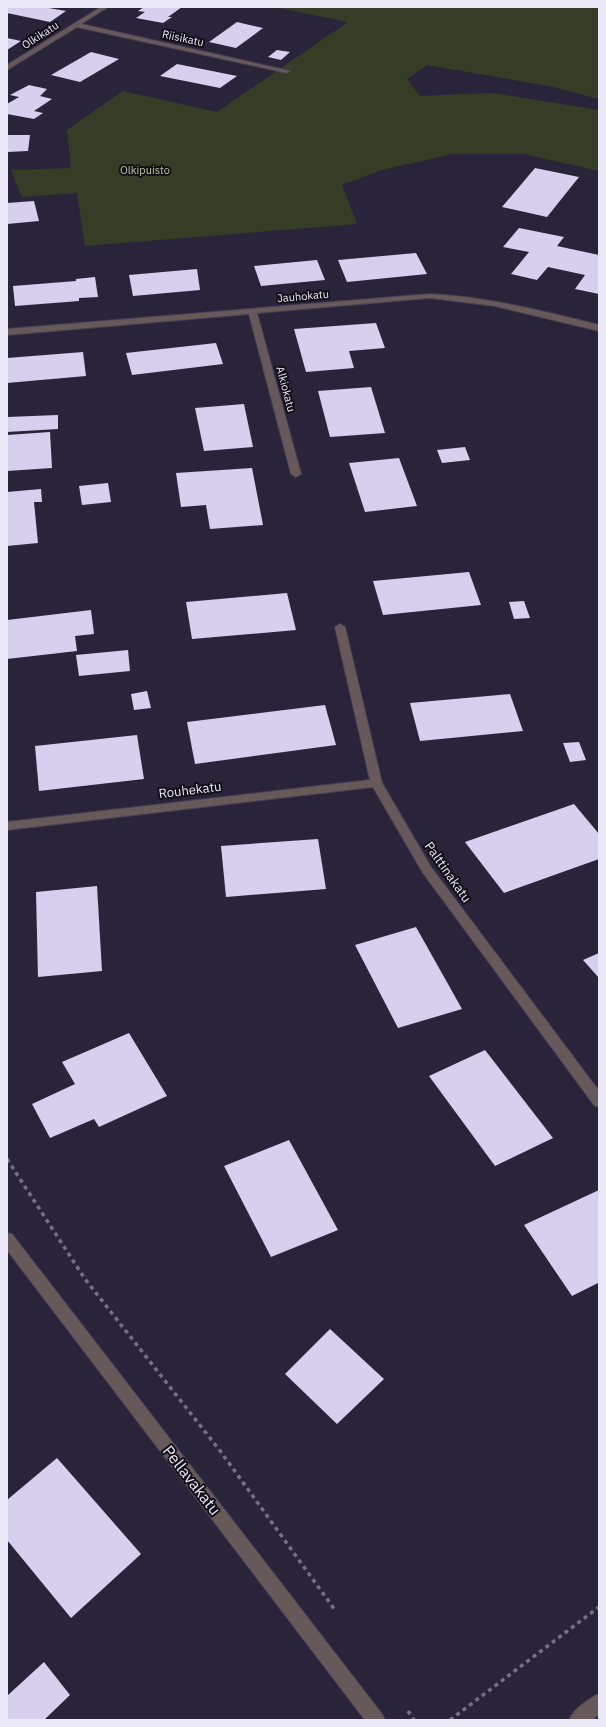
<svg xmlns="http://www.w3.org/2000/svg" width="606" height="1727" font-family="'IBM Plex Sans',sans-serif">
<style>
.green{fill:#363d27}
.building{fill:#d6cfee}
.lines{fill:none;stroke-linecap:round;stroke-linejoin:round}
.minor-casing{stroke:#453f55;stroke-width:2}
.path{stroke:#757084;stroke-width:3.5;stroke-dasharray:4 4;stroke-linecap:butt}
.minor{fill:#67595a;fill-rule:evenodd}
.labels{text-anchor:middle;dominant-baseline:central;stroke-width:4;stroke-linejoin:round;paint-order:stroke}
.far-street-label{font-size:11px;fill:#ebe8f7;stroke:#120f19}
.far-park-label{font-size:11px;fill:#b9ca96;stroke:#120f19}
.street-label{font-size:13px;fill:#ebe8f7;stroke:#120f19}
.near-street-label{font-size:16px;fill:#ebe8f7;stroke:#120f19}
</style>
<rect width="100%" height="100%" fill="#2a243b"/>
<polygon class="green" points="274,7 599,7 599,99 549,86 427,65 407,79 420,96 492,93 599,110 599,171 524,154 452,154 382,170 342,185 357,224 85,246 77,193 22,197 11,170 71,168 67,130 123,91 217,112 348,22"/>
<g class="building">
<polygon points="7,7 43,7 66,11 50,22 7,13"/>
<polygon points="144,7 182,7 168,17 172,17 163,23 136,18 145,12 138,11"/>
<polygon points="237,22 263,28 236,48 209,42"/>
<polygon points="7,38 21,41 7,50"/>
<polygon points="277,50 290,52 281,60 268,57"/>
<polygon points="91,52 119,59 80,82 51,75"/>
<polygon points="177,64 237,76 220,88 160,76"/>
<polygon points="29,85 47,89 40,96 52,99 34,111 43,113 34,119 7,114 7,104 19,97 10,95"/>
<polygon points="7,135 30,135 28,151 7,152"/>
<polygon points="535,168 579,177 547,217 502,207"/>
<polygon points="34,201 39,221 7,224 7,203"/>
<polygon points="519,228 564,237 557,246 599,255 599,294 575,289 585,275 548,267 537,280 511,274 529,252 503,247"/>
<polygon points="416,253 427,274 347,282 338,260"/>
<polygon points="317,260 325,280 261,286 254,266"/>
<polygon points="197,269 200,290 133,296 129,275"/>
<polygon points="95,277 98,297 79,298 79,301 15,306 13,286 76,281 76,279"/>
<polygon points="376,323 385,348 349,351 354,368 306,372 294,329"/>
<polygon points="216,343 223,364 132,375 126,353"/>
<polygon points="83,352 86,376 7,383 7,358"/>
<polygon points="371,387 385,433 330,437 318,391"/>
<polygon points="244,404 253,447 204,451 195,408"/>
<polygon points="58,415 58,429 7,432 7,417"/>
<polygon points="50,432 52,468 7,471 7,435"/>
<polygon points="465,447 470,460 442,463 437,450"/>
<polygon points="399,458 417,506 365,512 349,463"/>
<polygon points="252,468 263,525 210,529 206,505 181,507 176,473"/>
<polygon points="108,483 111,502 82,505 79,486"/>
<polygon points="41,489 42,502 34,502 38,543 7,546 7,492"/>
<polygon points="469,572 481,605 383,615 373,581"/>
<polygon points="287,593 296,630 192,639 186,602"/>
<polygon points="524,601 530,618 514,619 509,602"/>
<polygon points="91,610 94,634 75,636 77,651 7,659 7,620"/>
<polygon points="128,650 130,671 79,676 76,655"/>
<polygon points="147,691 151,708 134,710 131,694"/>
<polygon points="510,694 523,731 420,741 410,703"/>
<polygon points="325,705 336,745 195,764 187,722"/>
<polygon points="137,735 144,779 39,791 35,746"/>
<polygon points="579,742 586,760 570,762 563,743"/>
<polygon points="574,804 599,834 599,859 504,893 465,842"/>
<polygon points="318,839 326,889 226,897 221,846"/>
<polygon points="97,886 102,971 38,977 36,892"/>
<polygon points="416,927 462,1009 398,1028 355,945"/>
<polygon points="599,953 599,978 583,960"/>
<polygon points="129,1033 167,1096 99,1127 94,1119 50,1138 32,1104 75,1084 62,1062"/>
<polygon points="485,1050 553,1138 495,1166 429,1076"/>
<polygon points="289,1140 338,1230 271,1257 224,1166"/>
<polygon points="599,1190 599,1285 598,1283 572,1296 524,1225"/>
<polygon points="330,1329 384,1379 337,1424 285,1374"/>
<polygon points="57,1458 141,1554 71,1618 7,1540 7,1500"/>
<polygon points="44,1662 70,1695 44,1720 9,1720 7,1717 7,1696"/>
</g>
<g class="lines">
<g class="minor-casing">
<g id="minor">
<polygon points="101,7 108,7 81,24 290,71 287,73 77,27 7,70 7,65"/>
<path d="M 430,294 C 488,297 543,311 599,325 L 599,331 L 495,306 L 430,298 L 257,313 L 301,474 L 296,477 L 291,474 L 249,314 L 7,335 L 7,329 Z"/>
<polygon points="340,624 345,627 382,783 431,867 599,1091 599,1107 594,1105 423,873 373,787 7,830 7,822 370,780 335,627"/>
<polygon points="7,1233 12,1234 382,1714 385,1720 365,1720 7,1250"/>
<path d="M 599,1694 L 599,1714 L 592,1720 L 569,1720 C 574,1709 588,1699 599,1694 Z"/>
</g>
</g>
<g class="path">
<polyline points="7,1159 85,1279 221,1452 335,1610"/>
<polyline points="408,1711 414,1720"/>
<polyline points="450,1720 599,1607"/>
</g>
<use href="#minor" class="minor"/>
</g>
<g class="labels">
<g class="far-street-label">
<text transform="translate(40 35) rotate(-33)">Olkikatu</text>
<text transform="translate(183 38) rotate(12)">Riisikatu</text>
<text transform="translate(303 296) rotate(-5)">Jauhokatu</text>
<text transform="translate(286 389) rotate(75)">Alkiokatu</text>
</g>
<g class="far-park-label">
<text x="145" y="170">Olkipuisto</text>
</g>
<g class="street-label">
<text transform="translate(190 790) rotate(-7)">Rouhekatu</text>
<text transform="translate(448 872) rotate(55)">Palttinakatu</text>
</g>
<g class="near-street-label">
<text transform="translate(192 1480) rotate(52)">Pellavakatu</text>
</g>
</g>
<rect width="606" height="1727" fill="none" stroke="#ebe8f7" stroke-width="16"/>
</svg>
